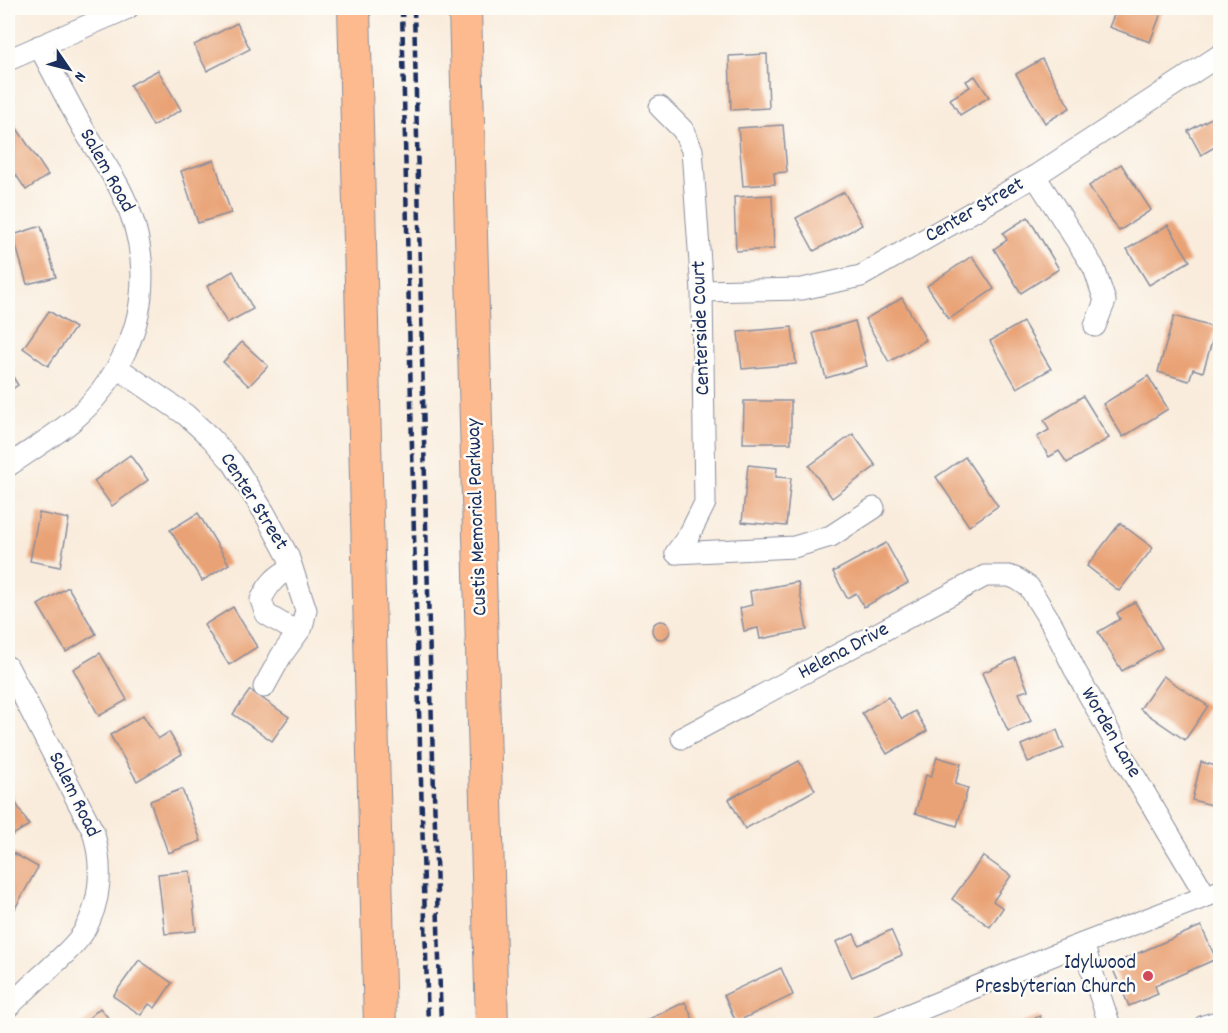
<svg xmlns="http://www.w3.org/2000/svg" width="1228" height="1033" font-family="Dekko,sans-serif">
<style>
.building{fill:#e9a274}
.lines{fill:none;stroke-linecap:round;stroke-linejoin:round}
.minor-casing{stroke:#8a8e9d;stroke-width:23}
.highway-casing{stroke:#8a8e9d;stroke-width:34}
.minor{stroke:#fff;stroke-width:21}
.highway{stroke:#fcba8e;stroke-width:32}
.rail{stroke:#1b2f5e;stroke-width:4.5;stroke-dasharray:9 4.5;stroke-linecap:butt}
.poi-dot{fill:#d1495b;stroke:#fdfcf7;stroke-width:2}
.labels{text-anchor:middle;dominant-baseline:central;stroke-width:5;stroke-linejoin:round;paint-order:stroke}
.street-label{font-size:21px;fill:#1b2f5e;stroke:#fdfcf7}
.poi-label{font-size:21px;fill:#1b2f5e;stroke:#fdfcf7;text-anchor:end}
</style>
<rect width="100%" height="100%" fill="#fdfcf7"/>
<filter id="ink" filterUnits="userSpaceOnUse"><feTurbulence type="fractalNoise" baseFrequency=".0167" numOctaves="2"/><feDisplacementMap in="SourceGraphic" scale="12" xChannelSelector="R" yChannelSelector="G"/><feConvolveMatrix kernelMatrix="1 2 1 2 8 2 1 2 1" color-interpolation-filters="sRGB"/></filter>
<filter id="wash" filterUnits="userSpaceOnUse"><feTurbulence type="fractalNoise" baseFrequency=".008" numOctaves="4" result="noise"/><feDisplacementMap in="SourceGraphic" scale="24" xChannelSelector="R" yChannelSelector="G"/><feGaussianBlur stdDeviation="1.35" result="paint"/><feColorMatrix in="noise" values="0 0 0 0 0 0 0 0 0 0 0 0 0 0 0 0 0 1.4 0 .05"/><feComposite in="paint" operator="in"/></filter>
<g filter="url(#wash)">
<rect width="100%" height="100%" fill="#f9ecdc"/>
<g id="blocks">
<g class="building">
<polygon points="1117,8 1163,8 1150,42 1109,27"/>
<polygon points="237,23 250,49 207,71 194,45"/>
<polygon points="767,54 769,108 731,110 729,56"/>
<polygon points="1042,59 1070,108 1045,123 1016,74"/>
<polygon points="158,70 181,110 153,126 130,85"/>
<polygon points="975,76 989,97 960,115 950,99 970,87 966,81"/>
<polygon points="1220,113 1220,144 1201,155 1188,131"/>
<polygon points="12,121 48,175 26,190 8,163 8,124"/>
<polygon points="783,125 787,172 774,173 775,184 743,186 738,128"/>
<polygon points="214,160 231,213 198,223 181,171"/>
<polygon points="1121,164 1151,210 1119,231 1089,186"/>
<polygon points="844,192 862,225 814,251 796,218"/>
<polygon points="772,195 774,249 736,251 734,197"/>
<polygon points="1028,217 1059,269 1021,293 994,249 1007,240 1003,233"/>
<polygon points="1168,225 1190,261 1149,285 1127,249"/>
<polygon points="41,226 56,277 27,284 13,235"/>
<polygon points="972,256 994,289 949,319 927,286"/>
<polygon points="233,271 253,309 227,323 207,286"/>
<polygon points="902,298 926,340 889,362 865,319"/>
<polygon points="49,311 75,328 48,366 23,348"/>
<polygon points="1174,316 1216,328 1203,372 1193,369 1189,381 1158,372"/>
<polygon points="855,321 867,366 826,378 813,333"/>
<polygon points="1023,322 1051,369 1017,388 990,341"/>
<polygon points="792,327 796,364 742,369 738,332"/>
<polygon points="242,342 268,366 249,386 223,362"/>
<polygon points="8,369 18,385 8,392"/>
<polygon points="1148,376 1168,409 1123,437 1103,404"/>
<polygon points="1083,396 1109,438 1067,463 1059,451 1049,457 1037,437 1049,430 1044,420"/>
<polygon points="744,401 791,401 791,443 743,443"/>
<polygon points="853,434 876,466 832,498 809,466"/>
<polygon points="130,455 148,480 112,506 94,481"/>
<polygon points="965,457 998,506 969,526 936,477"/>
<polygon points="748,465 777,468 776,477 791,478 786,526 742,522"/>
<polygon points="39,513 69,519 60,567 30,561"/>
<polygon points="198,513 229,564 202,581 170,530"/>
<polygon points="1120,523 1153,548 1119,591 1087,566"/>
<polygon points="886,543 908,583 864,607 856,593 847,598 833,572"/>
<polygon points="798,582 807,630 760,639 758,628 744,631 740,608 752,605 750,591"/>
<polygon points="68,587 96,634 66,652 38,605"/>
<polygon points="1135,602 1162,648 1122,671 1098,632 1120,619 1117,613"/>
<polygon points="233,607 257,647 229,665 204,625"/>
<circle cx="661" cy="630" r="9"/>
<polygon points="100,653 127,700 99,716 73,669"/>
<polygon points="1015,658 1028,690 1019,693 1031,721 1008,731 982,673"/>
<polygon points="1163,676 1208,706 1185,740 1140,709"/>
<polygon points="250,690 289,717 272,741 233,714"/>
<polygon points="888,697 902,719 915,711 927,731 887,754 862,713"/>
<polygon points="143,715 158,739 169,732 182,754 137,781 110,735"/>
<polygon points="1057,730 1064,748 1028,762 1021,745"/>
<polygon points="937,757 961,764 955,784 968,788 957,826 915,813 926,775 931,777"/>
<polygon points="799,761 815,790 745,829 729,799"/>
<polygon points="1201,762 1220,767 1220,807 1192,800"/>
<polygon points="182,789 201,841 168,853 150,801"/>
<polygon points="8,790 29,825 8,838"/>
<polygon points="13,853 38,867 8,921 8,862"/>
<polygon points="983,856 1011,876 993,901 1003,908 990,927 952,899"/>
<polygon points="190,871 196,931 165,934 158,874"/>
<polygon points="1201,926 1216,959 1155,986 1158,994 1129,1006 1111,965"/>
<polygon points="891,930 902,955 852,977 836,942 854,934 859,945"/>
<polygon points="139,960 172,983 155,1008 149,1004 141,1015 113,996"/>
<polygon points="781,968 793,995 736,1022 724,995"/>
<polygon points="685,1002 696,1026 650,1026 647,1020"/>
<polygon points="100,1008 115,1026 80,1026"/>
<polygon points="1040,1016 1044,1026 1016,1026 1016,1025"/>
</g>
</g>
</g>
<g filter="url(#ink)">
<use href="#blocks" fill-opacity="0" stroke="#8a8e9d" stroke-width="1.5"/>
<g class="lines">
<g class="minor-casing">
<g id="minor">
<polyline points="8,60 128,8"/>
<polyline points="660,107 683,130 692,150 702,291 705,503 689,535 676,553"/>
<polyline points="1035,176 1094,268 1105,301 1095,326"/>
<polyline points="702,291 802,289 861,276 1035,176 1220,55"/>
<polyline points="118,368 186,415 211,438 233,463 264,512 288,556 306,610 302,627 281,656 264,687"/>
<path d="M 8,466 C 28,452 51,438 71,422 C 94,403 113,378 126,350 C 150,298 146,240 120,189 C 108,166 92,145 80,123 C 66,98 53,72 39,46"/>
<polyline points="676,553 794,547 831,536 874,508"/>
<path d="M 292,568 C 276,575 268,585 261,600 L 266,614 L 286,626 L 299,630"/>
<path d="M 8,667 L 93,831 C 103,865 102,902 83,933 C 74,947 60,958 48,970 C 34,982 21,995 8,1007"/>
<polyline points="682,738 985,576 1009,576 1017,579 1029,587 1053,626 1075,670 1125,760 1206,896"/>
<polyline points="1083,944 1110,1026"/>
<polyline points="881,1026 1056,954 1220,891"/>
<polyline points="1204,1026 1220,1021"/>
</g>
</g>
<g class="highway-casing">
<g id="highway">
<polyline points="354,8 380,1026"/>
<polyline points="465,8 492,1026"/>
</g>
</g>
<use href="#minor" class="minor"/>
<use href="#highway" class="highway"/>
<g class="rail">
<polyline points="402,8 414,535 428,1026"/>
<polyline points="414,8 426,526 441,1026"/>
</g>
</g>
</g>
<circle class="poi-dot" cx="1148" cy="976" r="6"/>
<g class="labels">
<g class="street-label">
<text transform="translate(106 171) rotate(61)">Salem Road</text>
<text transform="translate(975 211) rotate(-30)">Center Street</text>
<text transform="translate(702 328) rotate(-92)">Centerside Court</text>
<text transform="translate(253 502) rotate(58)">Center Street</text>
<text transform="translate(478 517) rotate(-92)">Custis Memorial Parkway</text>
<text transform="translate(844 652) rotate(-28)">Helena Drive</text>
<text transform="translate(1110 733) rotate(60)">Worden Lane</text>
<text transform="translate(73 795) rotate(64)">Salem Road</text>
</g>
<g class="poi-label">
<text x="1136" y="964">Idylwood<tspan x="1136" dy="24">Presbyterian Church</tspan></text>
</g>
</g>
<rect width="1228" height="1033" fill="none" stroke="#fdfcf7" stroke-width="30"/>
<g transform="translate(69 69) rotate(125)" stroke="#fdfcf7" stroke-width="4.5" paint-order="stroke">
<path d="M0-4.5L10 22L0 15L-10 22Z" fill="#1b2f5e"/>
<text y="-9" font-size="16" font-weight="bold" text-anchor="middle" fill="#1b2f5e">N</text>
</g>
</svg>
